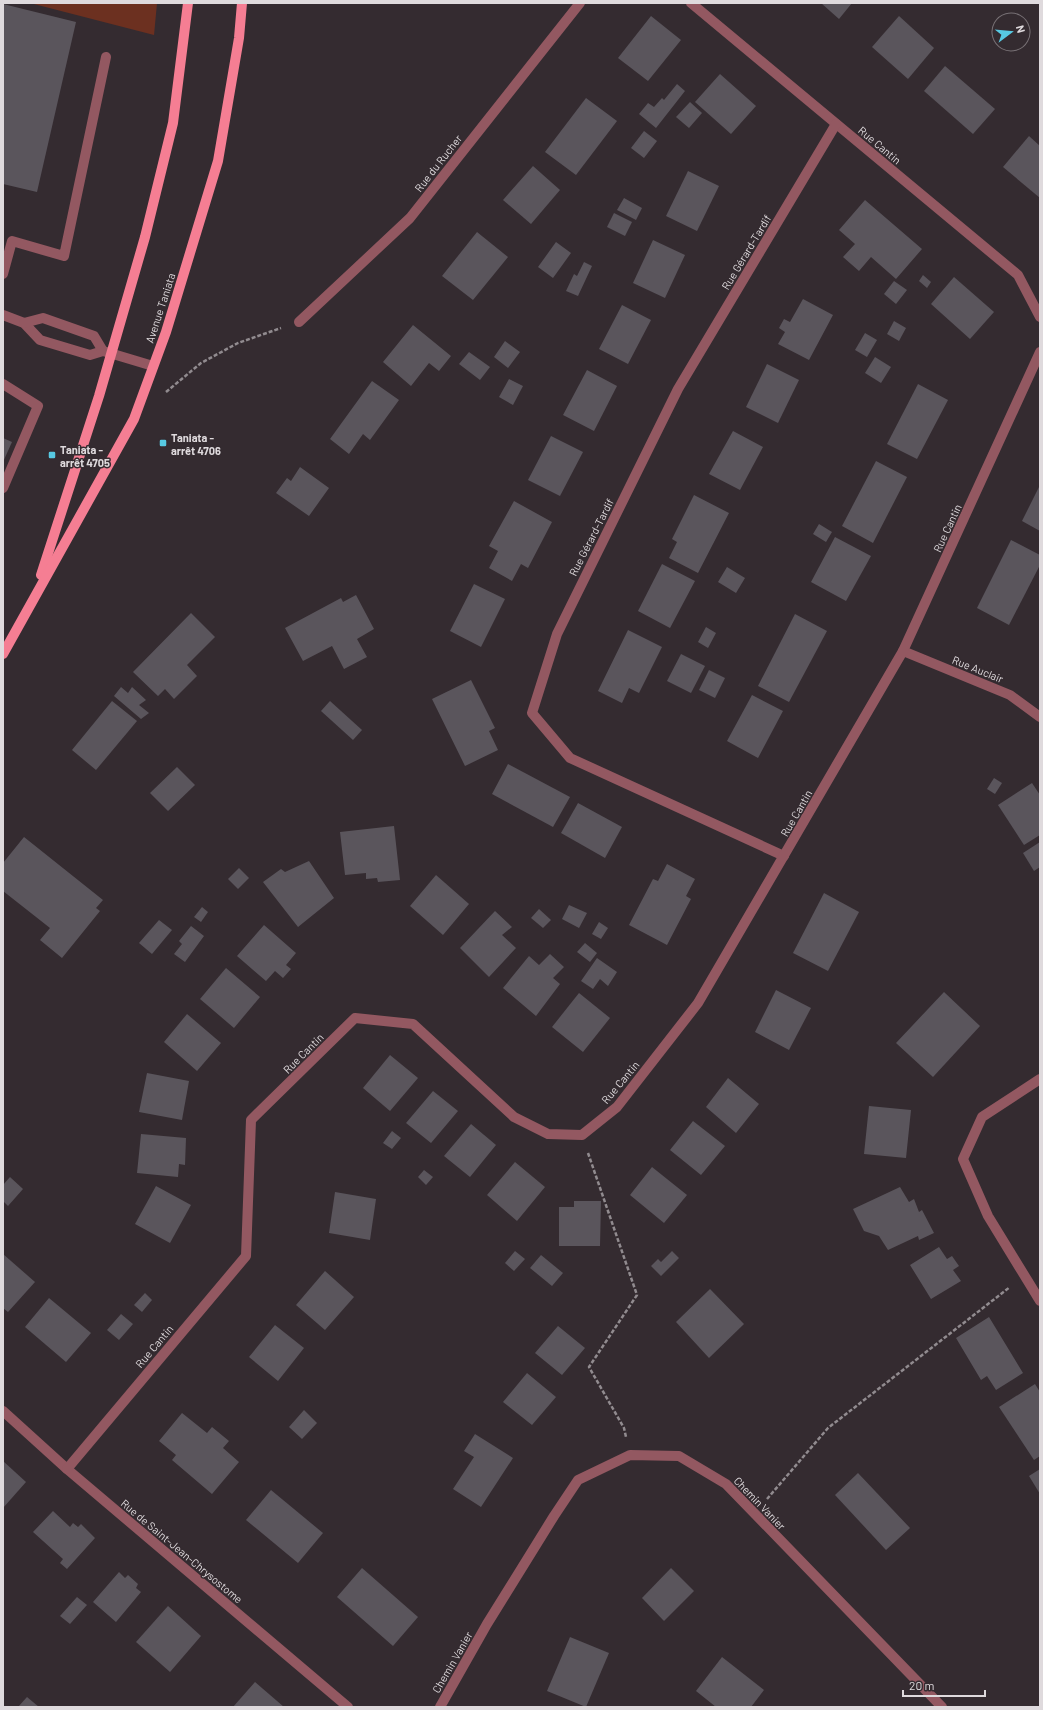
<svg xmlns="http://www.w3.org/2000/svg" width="1043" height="1710" font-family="Barlow,sans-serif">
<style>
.green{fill:#6c3020}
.building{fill:#5a555c}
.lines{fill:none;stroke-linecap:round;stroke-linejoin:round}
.path{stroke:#918b8f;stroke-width:2.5;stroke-dasharray:4 2;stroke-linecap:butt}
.minor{stroke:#935861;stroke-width:10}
.major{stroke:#f57e93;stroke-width:10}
.poi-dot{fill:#57c9e2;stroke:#342b30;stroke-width:1.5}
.labels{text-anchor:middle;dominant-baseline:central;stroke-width:3;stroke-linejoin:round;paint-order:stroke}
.street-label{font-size:11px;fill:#dfdadd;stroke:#342b30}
.poi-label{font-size:11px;font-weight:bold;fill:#dfdadd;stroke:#342b30;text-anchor:start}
</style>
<rect width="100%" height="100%" fill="#342b30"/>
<polygon class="green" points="30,3 157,3 154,35"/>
<g class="building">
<polygon points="821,3 852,3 839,19"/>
<polygon points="3,4 76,22 37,192 3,184"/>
<polygon points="651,16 681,40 648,81 618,58"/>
<polygon points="899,16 934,48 908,79 872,47"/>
<polygon points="945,66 995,109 973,134 924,91"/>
<polygon points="720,74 756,106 731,134 695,102"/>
<polygon points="677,84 685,91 656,128 639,114 648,103 654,107 662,98 664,100"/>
<polygon points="586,98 617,121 576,175 545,152"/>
<polygon points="690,102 702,113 689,128 676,117"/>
<polygon points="644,131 657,141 644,158 631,148"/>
<polygon points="1029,136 1040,146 1040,198 1003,167"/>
<polygon points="533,166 560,190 531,224 503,200"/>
<polygon points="688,171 719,186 697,231 666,216"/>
<polygon points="624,198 642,208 636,220 617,210"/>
<polygon points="865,200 922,249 896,279 871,257 859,271 843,257 855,244 839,230"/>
<polygon points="614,213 632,222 625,236 607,227"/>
<polygon points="477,232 508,257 473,300 442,276"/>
<polygon points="653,240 685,255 665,298 633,283"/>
<polygon points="556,242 571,253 553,278 538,267"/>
<polygon points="584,262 592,266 578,296 566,291 574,274 577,276"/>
<polygon points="923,275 931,282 927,288 919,281"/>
<polygon points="954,277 994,312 970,339 931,304"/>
<polygon points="894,281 907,290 896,304 884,294"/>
<polygon points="803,299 833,315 809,360 778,344 785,332 779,328 784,319 790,322"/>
<polygon points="622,305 651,320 628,364 599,349"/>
<polygon points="894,321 906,328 899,341 887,334"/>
<polygon points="413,325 451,356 439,371 429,363 411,386 383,362"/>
<polygon points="865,333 877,340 867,357 855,350"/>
<polygon points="505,341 520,352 508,368 494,357"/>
<polygon points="469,352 490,367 480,380 459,364"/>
<polygon points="875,357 891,367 881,383 865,373"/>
<polygon points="767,364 799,380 778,423 746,407"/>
<polygon points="587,370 617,386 594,431 563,415"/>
<polygon points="509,379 523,386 513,405 499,397"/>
<polygon points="372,381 399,400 370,440 363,434 349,454 330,439"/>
<polygon points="918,384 948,400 917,459 887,444"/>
<polygon points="733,431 763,447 740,490 709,474"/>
<polygon points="551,436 583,452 560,496 528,480"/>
<polygon points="3,438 12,442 3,462"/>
<polygon points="876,461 907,477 873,543 842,526"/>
<polygon points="300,467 329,488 309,516 276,493 287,478 291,481"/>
<polygon points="1040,485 1040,531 1022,521"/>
<polygon points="694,495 729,513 698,573 669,558 677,542 672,539"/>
<polygon points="514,501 552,522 528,568 521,564 512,581 489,568 498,551 489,546"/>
<polygon points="819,524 832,532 826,542 813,534"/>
<polygon points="835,537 871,556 846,601 811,582"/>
<polygon points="1011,540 1040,555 1040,565 1009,625 977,608"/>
<polygon points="662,564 695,581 670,628 638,611"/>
<polygon points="727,567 745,578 736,593 718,582"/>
<polygon points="474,584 505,599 481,647 450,631"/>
<polygon points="356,595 374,629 357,639 367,657 344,669 332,646 303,661 285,628 341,598 343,602"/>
<polygon points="191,613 215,637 187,665 197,676 174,699 165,689 158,696 133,672"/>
<polygon points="795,614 827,631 789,702 758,686"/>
<polygon points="706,627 716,633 708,648 698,642"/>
<polygon points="628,630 662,647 639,693 629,688 622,703 598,691"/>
<polygon points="681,654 705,666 691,693 667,681"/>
<polygon points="709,670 725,678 715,698 699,690"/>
<polygon points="471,680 495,728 489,731 498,750 465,766 432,699"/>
<polygon points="121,687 128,693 132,687 146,700 139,705 149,713 141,719 114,696"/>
<polygon points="752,695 783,711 758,758 727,741"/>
<polygon points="112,701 137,721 96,770 72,750"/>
<polygon points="330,701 362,730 353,740 321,711"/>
<polygon points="508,764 570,797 553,827 492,794"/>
<polygon points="177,767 195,785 168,811 150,793"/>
<polygon points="994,778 1002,783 995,794 987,789"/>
<polygon points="1032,783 1040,795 1040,835 1024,845 998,805"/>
<polygon points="578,803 622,827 605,858 561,833"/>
<polygon points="394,826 400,880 378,882 377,878 366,879 366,873 345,875 340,832"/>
<polygon points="24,837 103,900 96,908 100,911 62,958 40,940 50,928 3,891 3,863"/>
<polygon points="1040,842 1040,867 1034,871 1023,853"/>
<polygon points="309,861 334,898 298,927 263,882 281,869 285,872"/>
<polygon points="667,864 695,879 686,896 691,899 667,945 629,925 653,879 658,881"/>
<polygon points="239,868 249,878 238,889 228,879"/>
<polygon points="436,875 469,904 443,935 410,906"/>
<polygon points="824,893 859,912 828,971 793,953"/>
<polygon points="569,905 587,913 579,928 562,919"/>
<polygon points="202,907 208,912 201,922 194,917"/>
<polygon points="539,909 551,920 543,928 531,918"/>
<polygon points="495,911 512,927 502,935 516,948 489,977 460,948"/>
<polygon points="159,920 172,930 152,954 139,943"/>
<polygon points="599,922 608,928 601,939 592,934"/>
<polygon points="264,925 296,953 286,965 291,969 283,978 275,971 266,981 237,956"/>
<polygon points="191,926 204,936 185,962 174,954 182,944 179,941"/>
<polygon points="585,943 597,953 590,962 577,952"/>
<polygon points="550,954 564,967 553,978 560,984 536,1016 503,988 529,956 539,965"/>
<polygon points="597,958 617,972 608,986 600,979 593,989 581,981"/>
<polygon points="226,968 260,997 234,1028 200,999"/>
<polygon points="776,990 811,1008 789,1050 755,1032"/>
<polygon points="944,992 980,1026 933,1077 896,1043"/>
<polygon points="579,993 610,1018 583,1052 552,1027"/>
<polygon points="187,1014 221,1043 197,1071 164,1042"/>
<polygon points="390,1055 418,1078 390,1111 363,1088"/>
<polygon points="147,1073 189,1081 182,1120 139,1112"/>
<polygon points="728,1078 759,1104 736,1133 706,1107"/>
<polygon points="433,1091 458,1111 431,1143 406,1123"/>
<polygon points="869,1106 911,1110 906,1158 864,1154"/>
<polygon points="693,1121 725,1146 701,1175 670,1150"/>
<polygon points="471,1124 496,1145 470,1177 444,1156"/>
<polygon points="392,1131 401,1138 392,1149 383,1143"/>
<polygon points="141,1134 186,1138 185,1165 179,1164 178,1177 137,1173"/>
<polygon points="515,1162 545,1187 517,1221 487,1195"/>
<polygon points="652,1167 687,1195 664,1223 630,1195"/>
<polygon points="424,1170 433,1177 426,1185 418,1177"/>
<polygon points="10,1177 23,1189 8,1206 3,1201 3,1185"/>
<polygon points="156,1186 191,1205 170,1243 135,1224"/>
<polygon points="900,1187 909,1202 914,1199 919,1212 922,1210 934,1233 919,1240 918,1236 888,1250 879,1236 864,1231 853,1209"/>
<polygon points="335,1192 376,1199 370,1240 329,1233"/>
<polygon points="574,1201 601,1201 600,1246 559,1246 559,1207 574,1207"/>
<polygon points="939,1247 947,1259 952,1256 959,1266 953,1270 961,1281 931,1299 910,1265"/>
<polygon points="515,1251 525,1259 514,1271 505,1263"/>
<polygon points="672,1251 679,1258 661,1276 651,1266 658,1259 661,1262"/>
<polygon points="3,1254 35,1282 8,1312 3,1308"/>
<polygon points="541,1255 563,1273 552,1286 530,1268"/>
<polygon points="325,1271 354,1297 325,1330 296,1305"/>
<polygon points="710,1289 744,1324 709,1358 676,1322"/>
<polygon points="145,1293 152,1300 142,1312 134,1305"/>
<polygon points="49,1298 91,1333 66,1362 25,1327"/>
<polygon points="121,1314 133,1324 119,1340 107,1330"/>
<polygon points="989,1317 1023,1373 996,1390 987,1376 981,1380 956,1338"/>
<polygon points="275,1325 304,1348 278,1381 249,1357"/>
<polygon points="558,1326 585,1348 562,1375 535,1353"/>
<polygon points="527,1373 556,1397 532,1425 503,1402"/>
<polygon points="1035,1384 1040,1392 1040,1456 1034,1460 999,1407"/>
<polygon points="304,1410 317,1423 302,1439 289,1427"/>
<polygon points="182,1413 207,1433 212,1427 229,1441 223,1448 239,1462 212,1494 172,1460 176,1455 159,1441"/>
<polygon points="475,1434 513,1458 481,1507 453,1489 474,1457 464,1451"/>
<polygon points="3,1461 26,1482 3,1508"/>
<polygon points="1040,1469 1040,1494 1029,1476"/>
<polygon points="858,1473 910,1528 886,1550 835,1495"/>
<polygon points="271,1490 323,1533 298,1563 246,1520"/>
<polygon points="53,1511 70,1527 73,1523 78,1527 81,1524 95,1538 67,1569 60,1563 63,1559 33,1532"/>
<polygon points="362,1568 418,1617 393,1646 337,1597"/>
<polygon points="671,1568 694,1591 664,1621 642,1598"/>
<polygon points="119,1572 125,1578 128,1575 138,1584 136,1588 141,1592 116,1622 93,1602"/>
<polygon points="77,1597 87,1605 70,1624 60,1616"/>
<polygon points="168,1606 201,1636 170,1672 136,1642"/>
<polygon points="570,1637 609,1653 586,1707 547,1691"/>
<polygon points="722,1657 764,1690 751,1707 716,1707 696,1691"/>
<polygon points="255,1682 284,1707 233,1707"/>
<polygon points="27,1697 39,1707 18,1707"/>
</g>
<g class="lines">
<g class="path">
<polyline points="166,392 201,363 238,343 281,328"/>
<polyline points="588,1153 637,1295 589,1367 624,1428 626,1437"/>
<polyline points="767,1499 828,1428 1010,1287"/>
</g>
<g class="minor">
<polyline points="691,3 1018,275 1040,317"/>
<polyline points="3,274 12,241 64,256 106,57"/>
<polyline points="3,315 24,323 40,340 90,355 103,351 153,366"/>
<polyline points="299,322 410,218 580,3"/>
<polyline points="24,323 43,318 94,336 103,351"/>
<polyline points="3,384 38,406 3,488"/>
<polyline points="903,651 1010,695 1040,717"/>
<polyline points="784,856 570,758 532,713 557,634 678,389 836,124"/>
<polyline points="1040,1079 982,1117 963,1159 988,1216 1040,1301"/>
<polyline points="3,1411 67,1469 348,1707"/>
<polyline points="67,1469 246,1256 251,1120 355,1018 413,1024 514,1117 548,1134 582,1135 617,1107 698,1003 903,651 1040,352"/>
<polyline points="440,1707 487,1624 554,1516 578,1480 630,1455 679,1456 726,1484 942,1707"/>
</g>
<g class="major">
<polyline points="41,575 99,396 145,237 173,123 188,3"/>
<polyline points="3,654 134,419 166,332 218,161 239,38 242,3"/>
</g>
</g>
<g class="poi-dot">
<rect x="159" y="439" width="8" height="8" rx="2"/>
<rect x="48" y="451" width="8" height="8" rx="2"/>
</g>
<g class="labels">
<g class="street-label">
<text transform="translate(880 145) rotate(40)">Rue Cantin</text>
<text transform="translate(438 163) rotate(-52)">Rue du Rucher</text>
<text transform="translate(746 252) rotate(-59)">Rue Gérard-Tardif</text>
<text transform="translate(160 308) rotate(-72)">Avenue Taniata</text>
<text transform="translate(947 528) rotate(-65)">Rue Cantin</text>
<text transform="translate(591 537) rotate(-63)">Rue Gérard-Tardif</text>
<text transform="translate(978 669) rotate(22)">Rue Auclair</text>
<text transform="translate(796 813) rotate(-60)">Rue Cantin</text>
<text transform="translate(303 1053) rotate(-45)">Rue Cantin</text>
<text transform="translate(620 1082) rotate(-50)">Rue Cantin</text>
<text transform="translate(154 1346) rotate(-50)">Rue Cantin</text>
<text transform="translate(760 1503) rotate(46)">Chemin Vanier</text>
<text transform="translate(182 1551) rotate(40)">Rue de Saint-Jean-Chrysostome</text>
<text transform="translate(452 1662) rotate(-60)">Chemin Vanier</text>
</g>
<g class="poi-label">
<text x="171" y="437">Taniata -<tspan x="171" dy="13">arrêt 4706</tspan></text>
<text x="60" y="449">Taniata -<tspan x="60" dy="13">arrêt 4705</tspan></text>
</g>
</g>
<rect width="1043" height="1710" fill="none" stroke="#dfdadd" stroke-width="8"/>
<g transform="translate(1011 32) rotate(74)"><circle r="19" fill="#342b30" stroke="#787175"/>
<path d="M0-3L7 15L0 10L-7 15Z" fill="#57c9e2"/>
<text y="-6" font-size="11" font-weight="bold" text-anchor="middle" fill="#dfdadd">N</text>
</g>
<path d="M903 1690v6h82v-6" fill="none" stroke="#dfdadd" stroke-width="2"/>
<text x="909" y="1690" font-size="12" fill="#dfdadd" stroke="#342b30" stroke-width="3" paint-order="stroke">20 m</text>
</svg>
